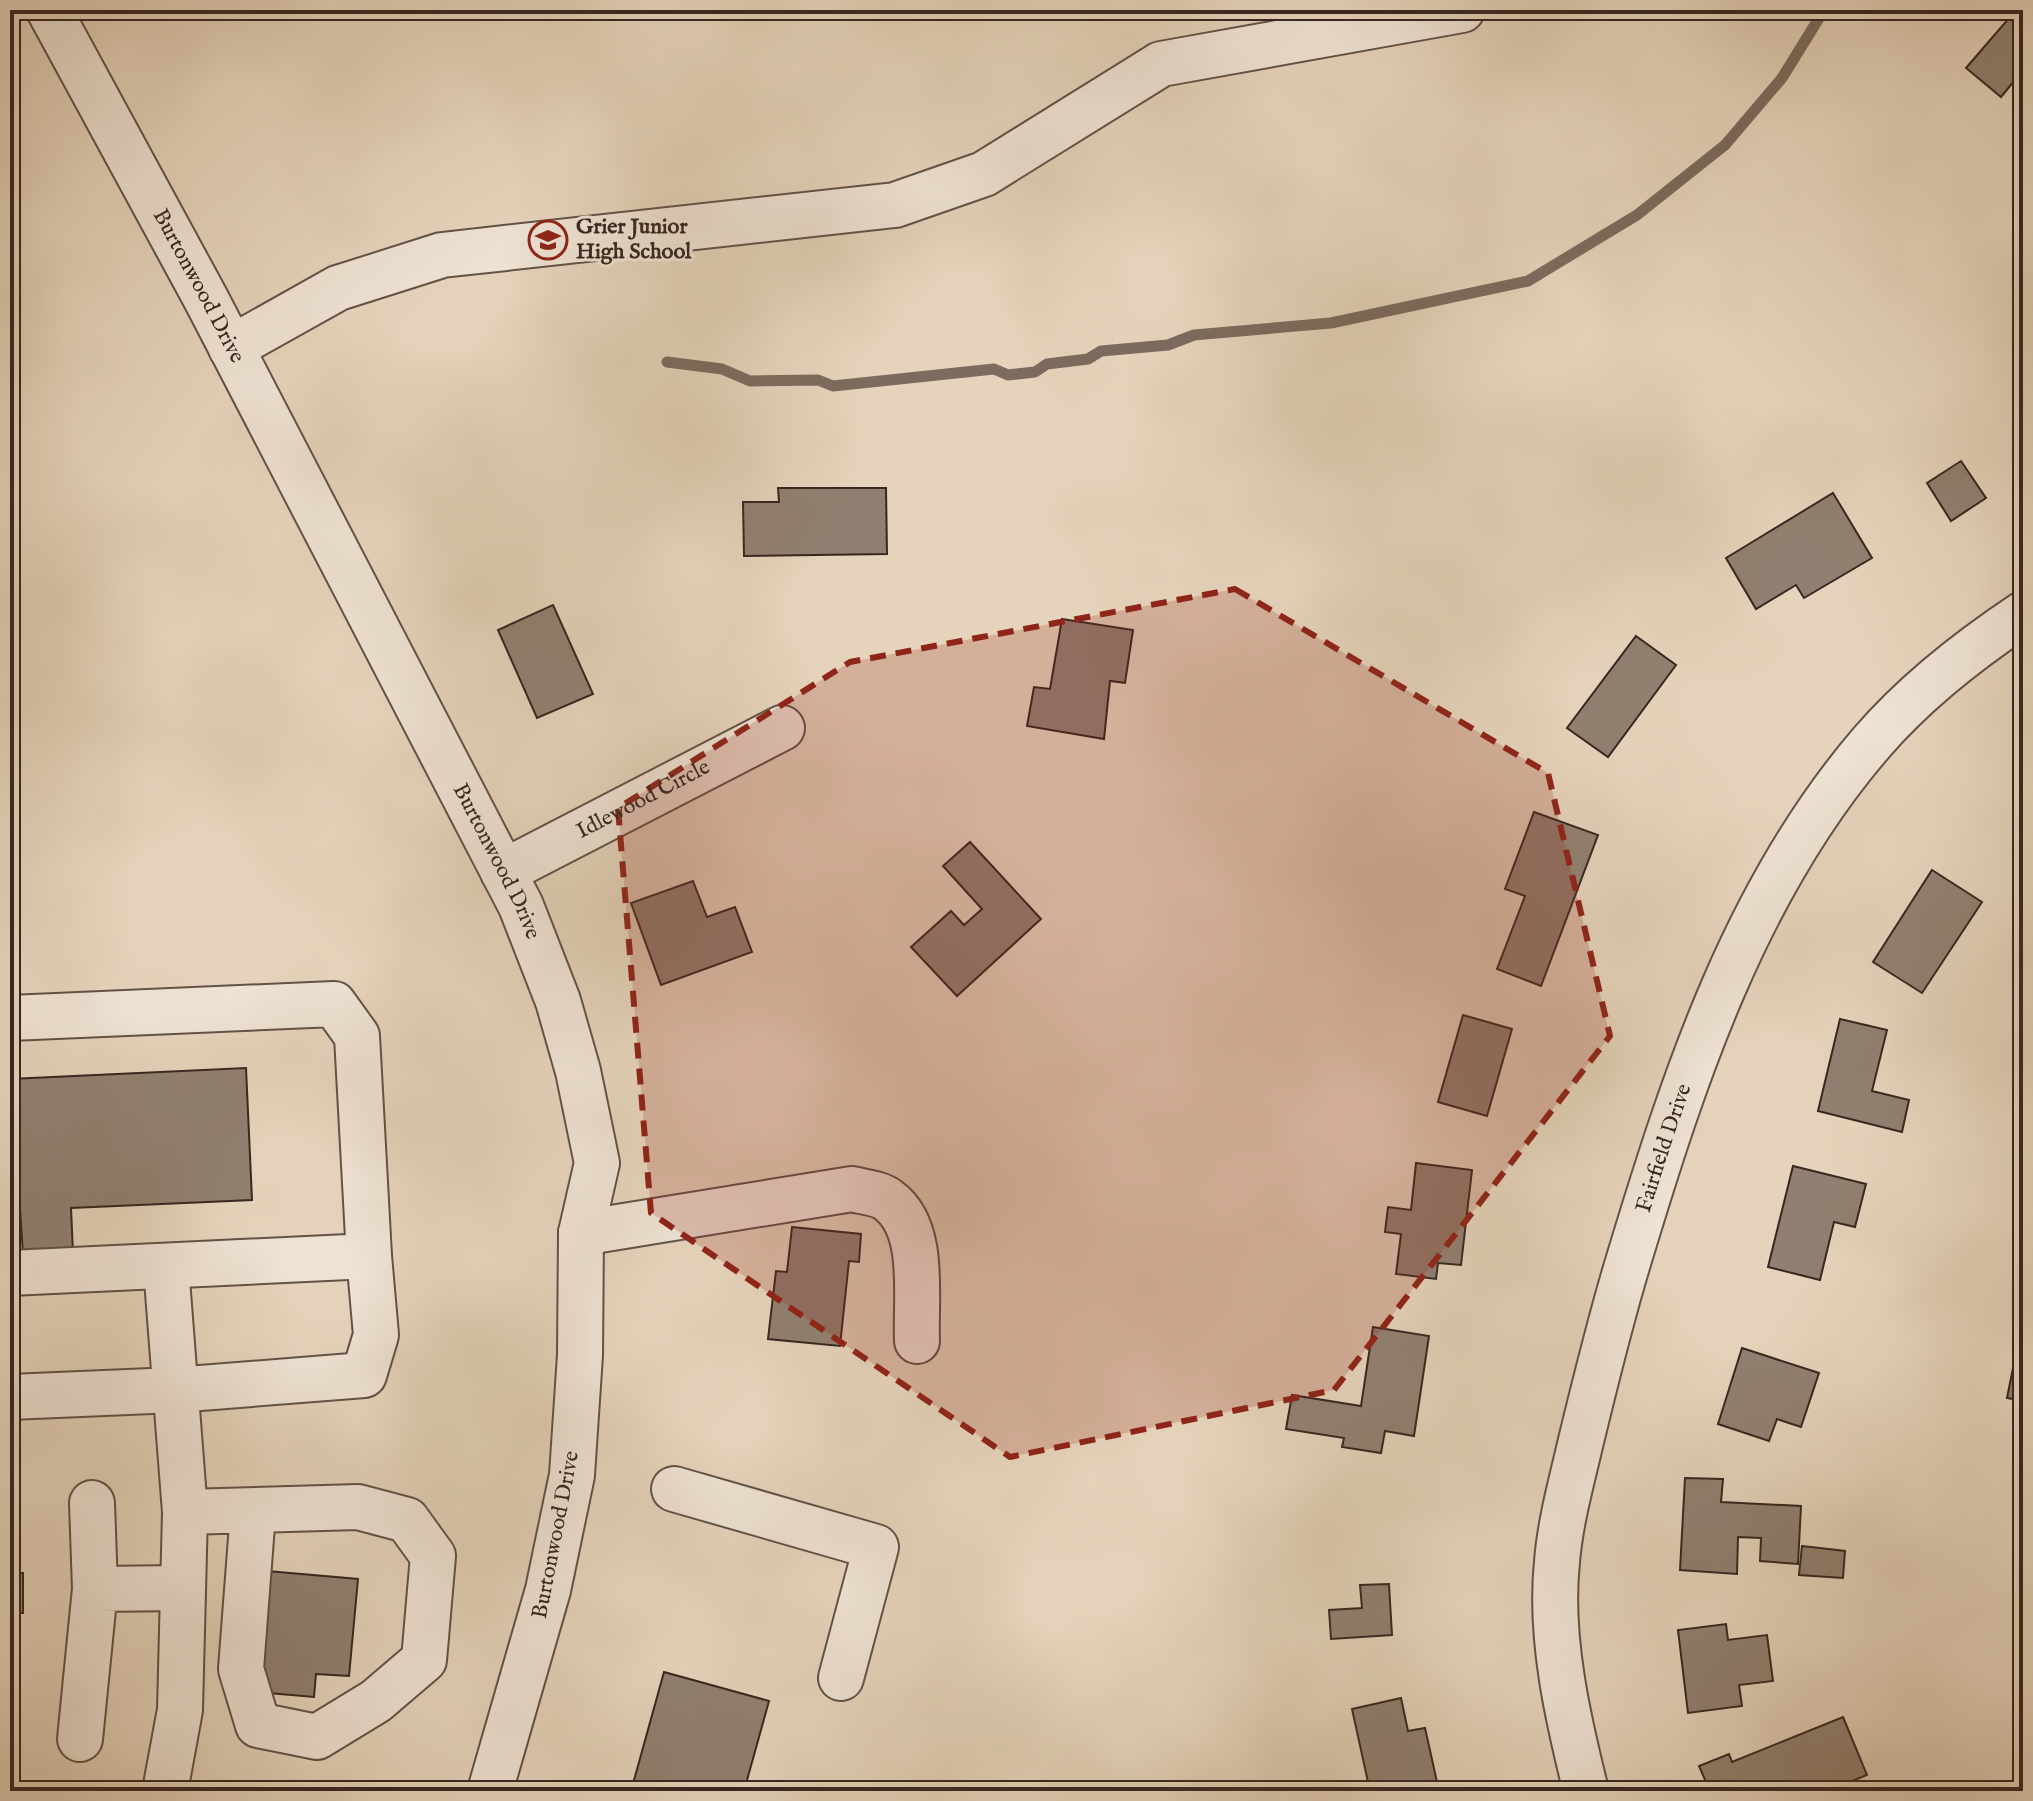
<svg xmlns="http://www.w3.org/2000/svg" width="2033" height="1801" font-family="'IM FELL English',serif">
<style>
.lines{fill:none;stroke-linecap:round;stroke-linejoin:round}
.stream{stroke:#7c6b5e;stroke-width:11}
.building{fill:#918071;stroke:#362721;stroke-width:2}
.minor-casing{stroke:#625248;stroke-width:48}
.minor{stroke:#eee2d3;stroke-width:44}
.marked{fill:#8f2418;fill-opacity:0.2;stroke:#8f2418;stroke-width:6;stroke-dasharray:16 10;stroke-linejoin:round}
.labels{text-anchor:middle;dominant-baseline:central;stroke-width:6;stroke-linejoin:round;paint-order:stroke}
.poi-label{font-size:22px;font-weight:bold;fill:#362721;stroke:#eee2d3;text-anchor:start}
.street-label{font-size:22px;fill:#362721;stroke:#eee2d3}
</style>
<rect width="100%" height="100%" fill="#e5d3bb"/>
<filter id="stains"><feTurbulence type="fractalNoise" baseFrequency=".0025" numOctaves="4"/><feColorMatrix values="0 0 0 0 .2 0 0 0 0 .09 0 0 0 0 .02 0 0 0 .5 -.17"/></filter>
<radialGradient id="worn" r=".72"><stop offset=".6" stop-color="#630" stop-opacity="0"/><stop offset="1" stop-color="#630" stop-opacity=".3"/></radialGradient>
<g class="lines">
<polyline class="stream" points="667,362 722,369 750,381 818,380 833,386 994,369 1008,375 1035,372 1047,364 1088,359 1101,351 1168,345 1194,335 1331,323 1528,281 1637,215 1725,145 1782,78 1824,10"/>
</g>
<g class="building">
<polygon points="2016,10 2023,10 2023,79 2019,75 2001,97 1966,68"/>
<polygon points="1961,461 1986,498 1951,521 1927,483"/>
<polygon points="778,488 886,488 887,554 744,556 743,502 779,502"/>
<polygon points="1833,493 1872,558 1804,598 1796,585 1756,609 1726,558"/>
<polygon points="553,605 593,694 537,718 498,630"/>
<polygon points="1062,619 1133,630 1125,683 1110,681 1104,739 1027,726 1034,687 1050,689"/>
<polygon points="1636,636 1676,665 1608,757 1567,728"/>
<polygon points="1534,812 1598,835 1541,986 1497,969 1525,896 1505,889"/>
<polygon points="970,842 1041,919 957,996 911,947 951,911 964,925 982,909 943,866"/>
<polygon points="1932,870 1982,902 1922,993 1873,962"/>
<polygon points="693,881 707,917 735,907 752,952 661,985 631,903"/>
<polygon points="1463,1015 1512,1029 1487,1116 1438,1102"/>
<polygon points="1840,1019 1887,1030 1872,1091 1909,1100 1902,1132 1818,1111"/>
<polygon points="246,1068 252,1200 71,1208 73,1253 23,1255 20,1209 10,1210 10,1079"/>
<polygon points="1416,1163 1472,1170 1461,1265 1438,1263 1436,1279 1396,1274 1401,1234 1385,1232 1388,1207 1411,1210"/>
<polygon points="1793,1166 1866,1184 1855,1227 1834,1222 1820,1280 1768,1267"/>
<polygon points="792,1227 861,1234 859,1262 849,1261 840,1346 768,1339 776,1271 787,1272"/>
<polygon points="1373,1327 1429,1336 1414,1436 1385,1431 1381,1453 1342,1447 1344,1438 1286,1429 1292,1395 1361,1406"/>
<polygon points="1742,1348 1819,1373 1801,1427 1777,1419 1769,1441 1718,1424"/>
<polygon points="2016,1353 2023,1354 2023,1401 2007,1398"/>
<polygon points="1685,1478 1723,1479 1721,1502 1801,1506 1798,1564 1760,1561 1761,1538 1738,1537 1737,1574 1680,1570"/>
<polygon points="1802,1546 1845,1551 1843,1578 1799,1575"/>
<polygon points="267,1571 358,1579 349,1676 316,1674 314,1697 257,1692"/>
<rect x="10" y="1573" width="13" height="40"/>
<polygon points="1389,1584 1392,1635 1331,1639 1329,1610 1362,1608 1360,1585"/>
<polygon points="1726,1624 1728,1640 1767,1635 1773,1681 1739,1685 1742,1706 1688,1713 1678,1630"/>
<polygon points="664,1672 769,1701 744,1791 631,1791"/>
<polygon points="1401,1698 1408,1731 1425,1728 1439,1791 1370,1791 1352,1709"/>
<polygon points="1843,1717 1867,1775 1827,1791 1710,1791 1699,1766 1729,1754 1732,1762"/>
</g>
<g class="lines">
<g class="minor-casing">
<g id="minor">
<path id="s1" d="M 49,10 L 206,299 L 521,906 L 558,1001 L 578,1071 L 597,1163 L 581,1233 L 580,1355 L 572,1475 L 548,1590 L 490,1791"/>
<polyline points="231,348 338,288 442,255 895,205 984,174 1161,64 1462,10"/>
<path id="s2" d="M 503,872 L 782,728"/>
<polyline points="10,1018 334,1004 357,1036 369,1256 10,1273"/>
<path d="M 581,1233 L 852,1189 C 863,1192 879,1193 888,1200 C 927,1228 915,1298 917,1341"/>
<polyline points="10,1397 175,1390 364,1375 376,1335 369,1256"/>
<polyline points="674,1489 876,1547 841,1678"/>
<polyline points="92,1503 95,1589"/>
<polyline points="185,1512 358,1507 407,1520 433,1556 424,1660 376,1701 317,1737 258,1725 241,1669 253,1512"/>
<polyline points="80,1739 95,1589 183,1588"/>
<polyline points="165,1791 180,1710 185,1512 166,1267"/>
<path id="s3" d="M 1586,1791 C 1568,1719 1549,1637 1557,1562 C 1560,1523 1571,1484 1580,1445 C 1595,1383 1610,1321 1629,1259 C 1684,1077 1745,889 1872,742 C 1915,692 1969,650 2023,614"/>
</g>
</g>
<use href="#minor" class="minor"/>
</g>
<path class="marked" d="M 1235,589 L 1548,773 L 1610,1036 L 1334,1390 L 1010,1457 L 651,1213 L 618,808 L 850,662 Z"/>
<defs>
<g id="school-ring" transform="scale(2)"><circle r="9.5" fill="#eee2d3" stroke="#8f2418" stroke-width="1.5"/><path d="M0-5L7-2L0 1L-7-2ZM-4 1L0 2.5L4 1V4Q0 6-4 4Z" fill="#8f2418"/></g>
</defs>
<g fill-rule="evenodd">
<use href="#school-ring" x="548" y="240"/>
</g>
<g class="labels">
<g class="poi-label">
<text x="576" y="227">Grier Junior<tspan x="576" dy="25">High School</tspan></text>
</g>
<g class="street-label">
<text stroke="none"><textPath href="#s1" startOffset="314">Burtonwood Drive</textPath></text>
<text stroke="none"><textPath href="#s2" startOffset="158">Idlewood Circle</textPath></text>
<text stroke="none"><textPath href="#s1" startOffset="962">Burtonwood Drive</textPath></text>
<text stroke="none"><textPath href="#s3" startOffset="660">Fairfield Drive</textPath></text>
<text transform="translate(556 1535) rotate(-79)">Burtonwood Drive</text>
</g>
</g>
<rect width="2033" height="1801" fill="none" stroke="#e5d3bb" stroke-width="40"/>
<rect x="12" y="12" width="2009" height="1777" fill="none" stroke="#362721" stroke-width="4"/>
<rect x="20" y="20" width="1993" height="1761" fill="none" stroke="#362721" stroke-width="2"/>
<rect width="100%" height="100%" filter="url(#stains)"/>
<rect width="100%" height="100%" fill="url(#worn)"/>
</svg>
